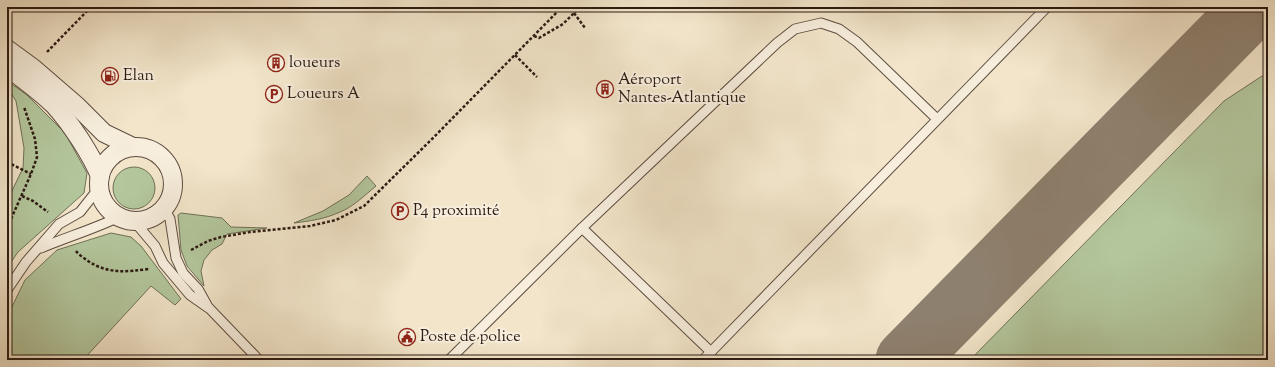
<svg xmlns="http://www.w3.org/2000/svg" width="1275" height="367" font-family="'Sorts Mill Goudy',serif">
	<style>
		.green { fill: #b3c69c; stroke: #6f7057 }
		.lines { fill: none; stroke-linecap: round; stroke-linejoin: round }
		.taxiway { stroke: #8e806e; stroke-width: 61 }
		.lane-casing { stroke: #5d4d40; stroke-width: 11 }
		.street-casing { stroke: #5d4d40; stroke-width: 20 }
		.path { stroke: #2b1a12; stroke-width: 2.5; stroke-dasharray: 3 2; stroke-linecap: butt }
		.lane { stroke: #f7eedd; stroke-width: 9 }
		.street { stroke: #f7eedd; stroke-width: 18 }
		.labels { text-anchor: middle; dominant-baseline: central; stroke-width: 4; stroke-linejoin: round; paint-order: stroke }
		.poi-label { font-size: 16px; fill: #2b1a12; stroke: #f7eedd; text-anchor: start }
	</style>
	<rect width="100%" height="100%" fill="#f2e5ca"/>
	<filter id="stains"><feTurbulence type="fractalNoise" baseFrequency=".005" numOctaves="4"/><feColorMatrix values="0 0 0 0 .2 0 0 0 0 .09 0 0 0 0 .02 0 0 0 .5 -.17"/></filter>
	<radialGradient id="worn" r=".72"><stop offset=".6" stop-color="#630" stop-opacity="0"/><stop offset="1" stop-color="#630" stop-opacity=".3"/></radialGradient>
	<g class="green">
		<path d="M 1268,75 L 1268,360 L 970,360 L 1224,101 L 1262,76 Z"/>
		<path d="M 7,82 L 16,87 L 27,95 L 65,133 L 87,173 L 84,193 L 18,252 L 7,268 L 7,201 L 23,168 L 24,148 L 16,101 L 7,87 Z"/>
		<circle cx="134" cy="188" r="21"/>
		<path d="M 367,176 L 376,186 C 365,195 353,207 340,212 C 325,219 310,221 294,223 L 323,211 L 349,195 Z"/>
		<path d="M 181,213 L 222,218 L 231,227 L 267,228 L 227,234 L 222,244 L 212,250 L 204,260 L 201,271 L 204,286 L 187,266 L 181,250 L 178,215 Z"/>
		<path d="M 111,233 L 131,237 L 141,246 L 181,299 L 175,305 L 151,286 L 83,360 L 7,360 L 7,317 L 25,280 L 57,250 Z"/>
	</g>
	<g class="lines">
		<path class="taxiway" d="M 906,360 L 1253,7"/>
		<g class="lane-casing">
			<g id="lane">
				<path d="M 164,208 L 170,219 L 176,258 L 183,273 L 198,289 L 208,307"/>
				<path d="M 134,221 L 155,246 L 163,263 L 190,295 L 210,309 L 259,360"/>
				<path d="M 582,228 L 711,352"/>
				<path d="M 41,248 C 67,237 94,229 119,217"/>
				<path d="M 7,290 L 26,262 L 59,224 L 80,212 L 99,188"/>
				<path d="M 449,360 L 582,228 L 777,43 L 795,29 L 821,23 L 839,29 L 857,42 L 937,119"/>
				<path d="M 703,360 L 1047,7"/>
			</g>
		</g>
		<g class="street-casing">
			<g id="street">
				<path d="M 7,49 L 33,68 L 77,106 L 104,133 L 133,147"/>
				<path d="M 7,67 C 23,79 41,92 55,106 C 71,124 91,154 100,176"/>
				<circle cx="136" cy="184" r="37"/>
			</g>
		</g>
		<g class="path">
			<path d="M 574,13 L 585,28"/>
			<path d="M 534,36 L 539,38 L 563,24 L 580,7"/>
			<path d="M 47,52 L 91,7"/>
			<path d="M 515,55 L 537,77"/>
			<path d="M 7,162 L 31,174"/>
			<path d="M 22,196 L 33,201 L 48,212"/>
			<path d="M 7,228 L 31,174 L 37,157 L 35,139 L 24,107"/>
			<path d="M 191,250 L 208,241 L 221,237 L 250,232 L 310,226 L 336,220 L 364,206 L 432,139 L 562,7"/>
			<path d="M 76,251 C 79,255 84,258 88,261 C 108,274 126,272 149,269"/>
		</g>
		<use href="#lane" class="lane"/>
		<use href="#street" class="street"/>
	</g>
	<defs>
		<g id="building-ring" transform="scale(0.9)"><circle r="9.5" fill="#f7eedd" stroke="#8f2418" stroke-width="1.5"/><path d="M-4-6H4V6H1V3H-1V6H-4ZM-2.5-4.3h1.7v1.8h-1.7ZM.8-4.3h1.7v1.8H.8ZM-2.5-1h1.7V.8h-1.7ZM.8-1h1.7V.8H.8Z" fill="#8f2418"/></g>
		<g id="fuel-ring" transform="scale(0.9)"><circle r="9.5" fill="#f7eedd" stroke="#8f2418" stroke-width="1.5"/><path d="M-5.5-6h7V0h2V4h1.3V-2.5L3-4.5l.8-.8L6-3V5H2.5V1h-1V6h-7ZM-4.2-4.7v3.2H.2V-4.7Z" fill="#8f2418"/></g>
		<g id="parking-ring" transform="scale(0.9)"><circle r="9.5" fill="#f7eedd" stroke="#8f2418" stroke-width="1.5"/><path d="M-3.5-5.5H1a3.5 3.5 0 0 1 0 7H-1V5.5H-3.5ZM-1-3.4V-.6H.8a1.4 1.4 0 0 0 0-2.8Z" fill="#8f2418"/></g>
		<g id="civic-ring" transform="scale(0.9)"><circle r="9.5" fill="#f7eedd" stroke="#8f2418" stroke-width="1.5"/><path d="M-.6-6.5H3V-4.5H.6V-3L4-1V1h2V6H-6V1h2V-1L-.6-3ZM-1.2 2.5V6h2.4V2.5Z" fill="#8f2418"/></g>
	</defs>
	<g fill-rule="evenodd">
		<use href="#building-ring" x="276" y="63"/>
		<use href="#fuel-ring" x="110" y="76"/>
		<use href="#building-ring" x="605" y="89"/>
		<use href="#parking-ring" x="274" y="94"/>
		<use href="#parking-ring" x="400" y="211"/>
		<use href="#civic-ring" x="407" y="337"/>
	</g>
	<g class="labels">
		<g class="poi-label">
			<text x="289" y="63">loueurs</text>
			<text x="123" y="76">Elan</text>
			<text x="618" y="80">Aéroport<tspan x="618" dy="18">Nantes-Atlantique</tspan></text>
			<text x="287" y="94">Loueurs A</text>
			<text x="413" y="211">P4 proximité</text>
			<text x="420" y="337">Poste de police</text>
		</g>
	</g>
	<rect width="1275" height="367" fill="none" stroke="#f2e5ca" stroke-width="24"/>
	<rect x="8" y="8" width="1259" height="351" fill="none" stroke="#2b1a12" stroke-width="2"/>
	<rect x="12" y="12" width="1251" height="343" fill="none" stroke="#2b1a12"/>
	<rect width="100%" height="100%" filter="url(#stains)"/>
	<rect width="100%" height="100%" fill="url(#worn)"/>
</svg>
